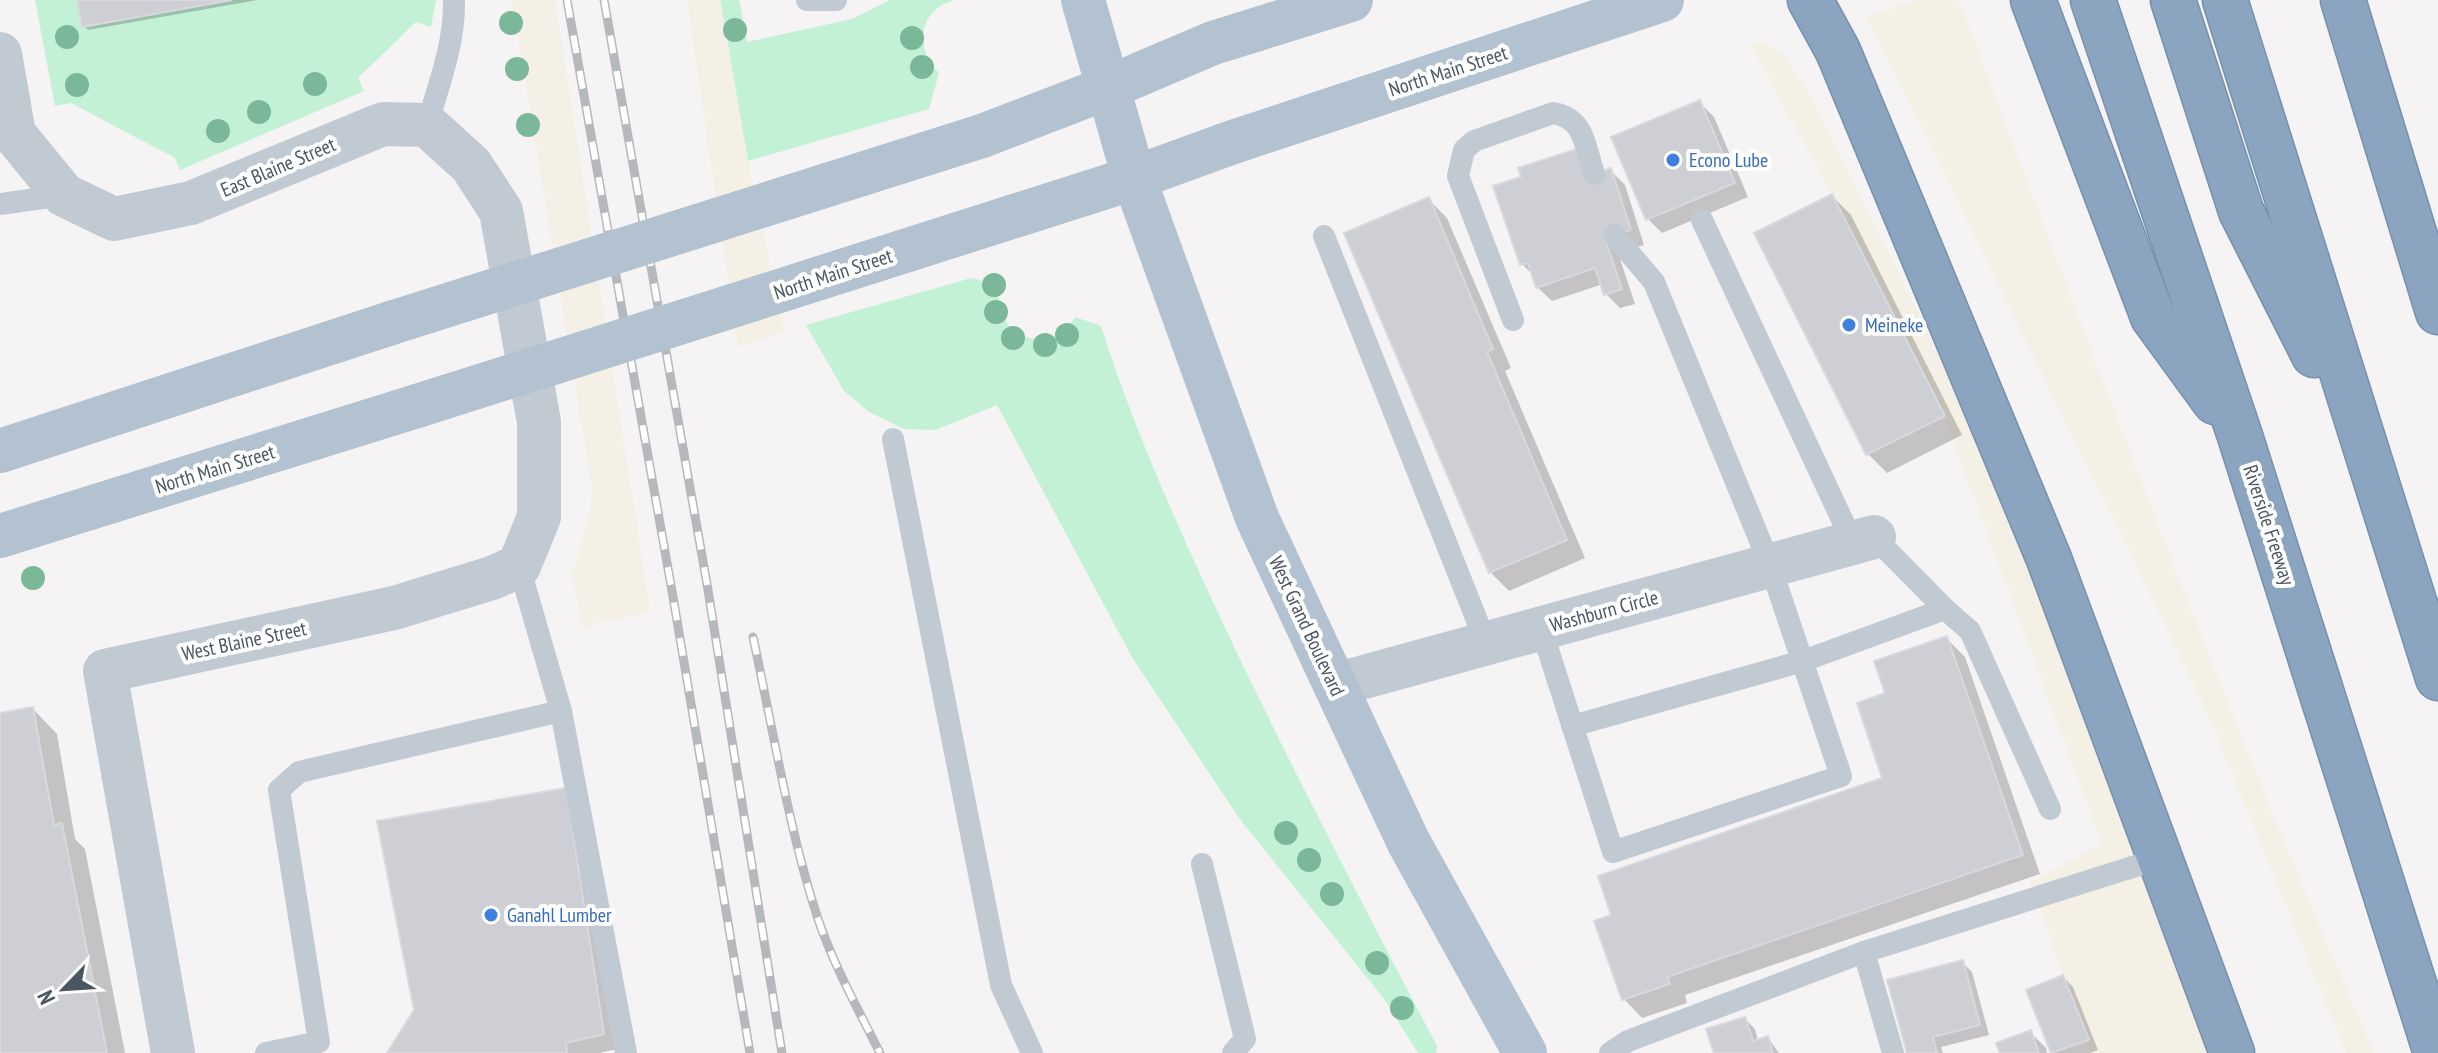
<svg xmlns="http://www.w3.org/2000/svg" width="2438" height="1053" font-family="'PT Sans Narrow',sans-serif">
	<style>
		.green { fill: #c3f1d5 }
		.sand { fill: #f5f0e5 }
		.shadow { fill: #0003 }
		.building { fill: #cdcfd5; stroke: #d7d9de; stroke-width: 2 }
		.lines { fill: none; stroke-linecap: round; stroke-linejoin: round }
		.motorway-casing { stroke: #7690ad; stroke-width: 47 }
		.service { stroke: #c1cad2; stroke-width: 22 }
		.minor { stroke: #c1cad2; stroke-width: 44 }
		.primary { stroke: #b3c2d1; stroke-width: 44 }
		.motorway { stroke: #8ba5c1; stroke-width: 44 }
		.rail-casing { stroke: #b5b8bd; stroke-width: 9 }
		.rail { stroke: #fff; stroke-width: 6; stroke-dasharray: 18; stroke-linecap: butt }
		.primary-bridge { stroke: #b3c2d1; stroke-width: 44 }
		.tree { fill: #7bb799 }
		.shop-dot { fill: #3f7fe0; stroke: #fff; stroke-width: 3 }
		.labels { text-anchor: middle; dominant-baseline: central; stroke-width: 8; stroke-linejoin: round; paint-order: stroke }
		.street-label { font-size: 20px; fill: #4a5661; stroke: #fff }
		.shop-label { font-size: 20px; fill: #366cbe; stroke: #fff; text-anchor: start }
	</style>
	<rect width="100%" height="100%" fill="#f5f3f3"/>
	<g class="green">
		<path d="M 35,0 L 77,0 L 82,27 L 232,0 L 436,0 L 431,27 L 416,22 L 358,78 L 364,91 L 180,170 L 175,158 L 71,103 L 55,106 Z"/>
		<path d="M 720,0 L 739,0 L 747,42 L 852,19 L 890,0 L 955,0 C 918,9 914,49 939,73 L 929,109 L 748,161 Z"/>
		<path d="M 971,278 L 1000,285 C 988,335 1051,361 1075,317 L 1101,326 C 1137,439 1186,545 1236,651 C 1300,784 1368,915 1437,1046 L 1436,1053 L 1418,1053 L 1385,1000 L 1239,818 L 1133,659 L 997,405 L 936,430 L 904,429 L 869,412 L 844,391 L 806,325 Z"/>
	</g>
	<g class="sand">
		<path d="M 512,0 L 555,0 L 650,612 L 583,627 L 572,576 L 590,514 L 592,487 Z"/>
		<path d="M 687,0 L 720,0 L 748,161 L 784,331 L 738,347 Z"/>
		<path d="M 1917,0 L 1959,0 C 2092,353 2223,707 2374,1053 L 2346,1053 L 2206,709 L 1867,16 Z"/>
		<path d="M 1763,43 L 1784,55 L 1807,90 L 2009,495 L 2232,1053 L 2091,1053 L 2030,882 L 2102,844 L 1944,416 L 1832,194 L 1750,44 Z"/>
	</g>
	<g class="shadow">
		<path d="M 79,0 L 257,0 L 88,30 L 84,26 Z"/>
		<path d="M 1700,103 L 1714,117 L 1748,197 L 1662,233 L 1648,219 Z"/>
		<path d="M 1610,170 L 1625,185 L 1644,245 L 1618,253 L 1635,304 L 1620,308 L 1606,294 L 1603,284 L 1552,301 L 1537,287 L 1534,276 L 1522,264 L 1597,175 Z"/>
		<path d="M 1832,196 L 1851,215 L 1962,435 L 1887,473 L 1868,454 Z"/>
		<path d="M 1428,199 L 1447,218 L 1511,368 L 1505,371 L 1585,558 L 1509,591 L 1490,572 Z"/>
		<path d="M 1946,638 L 1965,657 L 2040,874 L 1685,995 L 1687,1003 L 1642,1018 L 1624,999 L 1885,779 L 1888,694 Z"/>
		<path d="M 33,709 L 57,734 L 75,839 L 85,849 L 125,1053 L 0,1053 L 0,715 Z"/>
		<path d="M 565,790 L 617,1049 L 599,1053 L 390,1053 Z"/>
		<path d="M 1962,962 L 1972,972 L 1989,1035 L 1941,1047 L 1943,1053 L 1909,1053 Z"/>
		<path d="M 2063,977 L 2073,987 L 2098,1050 L 2089,1053 L 2054,1053 L 2029,991 Z"/>
		<path d="M 1745,1019 L 1755,1029 L 1758,1041 L 1768,1038 L 1779,1053 L 1716,1053 Z"/>
		<path d="M 2031,1033 L 2046,1048 L 2047,1053 L 2002,1053 Z"/>
	</g>
	<g class="building">
		<path d="M 77,0 L 232,0 L 82,27 Z"/>
		<path d="M 1700,100 L 1735,183 L 1646,220 L 1611,137 Z"/>
		<path d="M 1580,148 L 1589,175 L 1611,168 L 1631,230 L 1605,239 L 1622,289 L 1604,295 L 1595,268 L 1536,288 L 1528,263 L 1520,265 L 1493,186 L 1521,177 L 1518,168 Z"/>
		<path d="M 1832,194 L 1945,416 L 1866,455 L 1754,233 Z"/>
		<path d="M 1429,197 L 1493,349 L 1487,352 L 1567,540 L 1489,573 L 1344,233 Z"/>
		<path d="M 1947,636 L 2023,855 L 1667,977 L 1670,984 L 1622,1000 L 1594,921 L 1611,915 L 1598,876 L 1882,778 L 1857,703 L 1885,693 L 1874,661 Z"/>
		<path d="M 33,707 L 54,825 L 62,823 L 107,1053 L 0,1053 L 0,713 Z"/>
		<path d="M 566,788 L 604,1034 L 566,1043 L 567,1053 L 387,1053 L 414,1010 L 377,821 Z"/>
		<path d="M 1963,960 L 1980,1025 L 1933,1037 L 1937,1053 L 1907,1053 L 1887,980 Z"/>
		<path d="M 2063,975 L 2089,1040 L 2051,1053 L 2026,990 Z"/>
		<path d="M 1745,1017 L 1753,1041 L 1768,1036 L 1773,1053 L 1714,1053 L 1706,1029 Z"/>
		<path d="M 2031,1030 L 2039,1053 L 2000,1053 L 1996,1043 Z"/>
	</g>
	<g class="lines">
		<g class="motorway-casing">
			<g id="motorway">
				<path d="M 1810,0 L 1838,51 L 2049,559 L 2232,1053"/>
				<path d="M 2033,0 L 2153,317 L 2215,402"/>
				<path d="M 2093,0 L 2240,436 L 2436,1053"/>
				<path d="M 2173,0 L 2241,211 L 2314,355"/>
				<path d="M 2225,0 L 2438,678"/>
				<path d="M 2343,0 L 2438,312"/>
			</g>
		</g>
		<g class="service">
			<path d="M 807,0 L 836,0"/>
			<path d="M 427,125 C 439,84 455,43 454,0"/>
			<path d="M 0,204 L 64,195"/>
			<path d="M 1702,220 L 1853,543"/>
			<path d="M 1324,236 L 1486,643"/>
			<path d="M 1513,320 L 1458,176 L 1464,150 L 1474,141 L 1553,113 C 1585,118 1585,147 1594,174"/>
			<path d="M 893,439 L 1001,985 L 1032,1053"/>
			<path d="M 1874,537 L 1945,609 L 1970,631 L 2050,809"/>
			<path d="M 1541,628 L 1613,852 L 1841,776 L 1770,565 L 1654,282 L 1614,235"/>
			<path d="M 561,711 L 626,1053"/>
			<path d="M 1572,726 L 1803,661 L 1945,609"/>
			<path d="M 1202,864 L 1245,1039 L 1233,1053"/>
			<path d="M 1864,952 L 1893,1053"/>
			<path d="M 266,1053 L 319,1042 L 279,790 L 299,772 L 561,711 L 519,566"/>
			<path d="M 1610,1053 L 1628,1041 L 1864,952 L 2161,858"/>
		</g>
		<g class="minor">
			<path d="M 0,54 L 14,134 L 64,195 L 114,219 L 191,203 L 383,124 L 427,125 L 471,165 L 501,211 L 539,422 L 539,517 L 519,566 L 492,578 L 394,608 L 105,671 L 173,1053"/>
			<path d="M 1335,685 L 1874,537"/>
		</g>
		<g class="primary">
			<path d="M 1083,0 L 1134,178 L 1257,518 L 1408,841 L 1525,1053"/>
			<path d="M 982,136 L 1107,88 L 1213,43 L 1351,0"/>
			<path d="M 685,321 L 1134,178 L 1233,142 L 1662,0"/>
			<path d="M 0,451 L 391,323"/>
			<path d="M 0,536 L 417,406"/>
		</g>
		<use href="#motorway" class="motorway"/>
		<g class="rail-casing">
			<g id="rail">
				<path d="M 567,0 L 672,591 L 750,1053"/>
				<path d="M 604,0 L 707,584 L 782,1053"/>
				<path d="M 753,637 C 773,729 789,831 818,919 C 834,966 858,1009 880,1053"/>
			</g>
		</g>
		<use href="#rail" class="rail"/>
		<g class="primary-bridge">
			<path d="M 391,323 L 982,136"/>
			<path d="M 417,406 L 685,321"/>
		</g>
	</g>
	<g class="tree">
		<circle cx="511" cy="23" r="12"/>
		<circle cx="735" cy="30" r="12"/>
		<circle cx="67" cy="37" r="12"/>
		<circle cx="912" cy="38" r="12"/>
		<circle cx="922" cy="67" r="12"/>
		<circle cx="517" cy="69" r="12"/>
		<circle cx="315" cy="84" r="12"/>
		<circle cx="77" cy="85" r="12"/>
		<circle cx="259" cy="112" r="12"/>
		<circle cx="528" cy="125" r="12"/>
		<circle cx="218" cy="131" r="12"/>
		<circle cx="994" cy="285" r="12"/>
		<circle cx="996" cy="312" r="12"/>
		<circle cx="1067" cy="335" r="12"/>
		<circle cx="1013" cy="338" r="12"/>
		<circle cx="1045" cy="345" r="12"/>
		<circle cx="33" cy="578" r="12"/>
		<circle cx="1286" cy="833" r="12"/>
		<circle cx="1309" cy="860" r="12"/>
		<circle cx="1332" cy="894" r="12"/>
		<circle cx="1377" cy="963" r="12"/>
		<circle cx="1402" cy="1008" r="12"/>
	</g>
	<g class="shop-dot">
		<circle cx="1673" cy="160" r="8"/>
		<circle cx="1849" cy="325" r="8"/>
		<circle cx="491" cy="915" r="8"/>
	</g>
	<g class="labels">
		<g class="street-label">
			<text transform="translate(1448 71) rotate(-18)">North Main Street</text>
			<text transform="translate(278 167) rotate(-23)">East Blaine Street</text>
			<text transform="translate(833 274) rotate(-18)">North Main Street</text>
			<text transform="translate(215 469) rotate(-17)">North Main Street</text>
			<text transform="translate(2269 525) rotate(72)">Riverside Freeway</text>
			<text transform="translate(1604 611) rotate(-15)">Washburn Circle</text>
			<text transform="translate(1307 626) rotate(65)">West Grand Boulevard</text>
			<text transform="translate(244 641) rotate(-12)">West Blaine Street</text>
		</g>
		<g class="shop-label">
			<text x="1689" y="160">Econo Lube</text>
			<text x="1865" y="325">Meineke</text>
			<text x="507" y="915">Ganahl Lumber</text>
		</g>
	</g>
	<g transform="translate(64 989) rotate(245)" stroke="#ffffff" stroke-width="6" paint-order="stroke">
	<path d="M0-6L14 30L0 20L-14 30Z" fill="#4a5661"/>
	<text y="-12" font-size="22" font-weight="bold" text-anchor="middle" fill="#4a5661">N</text>
	</g>
</svg>
